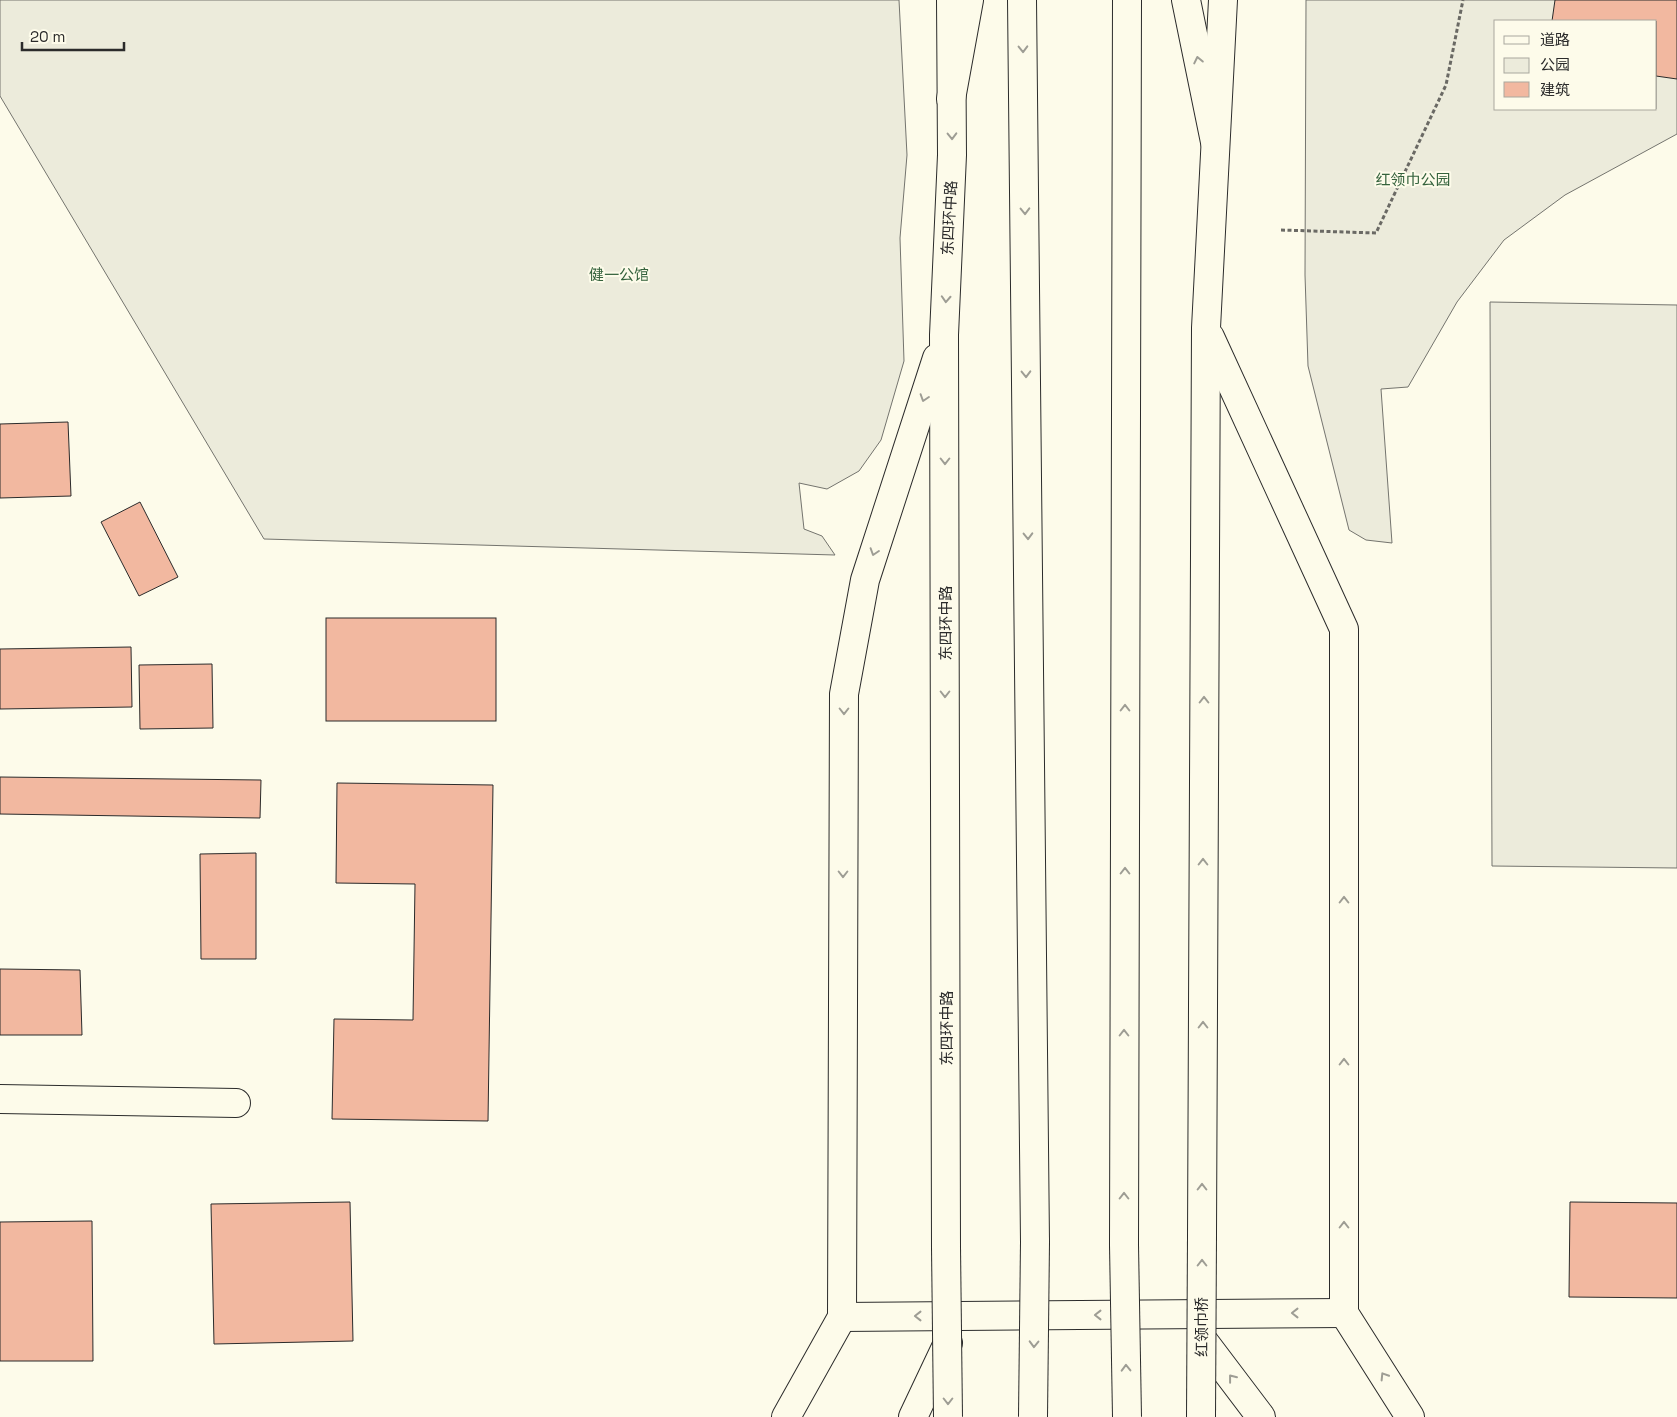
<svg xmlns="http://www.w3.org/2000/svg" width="1677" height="1417" font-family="'Space Grotesk','Noto Sans SC',sans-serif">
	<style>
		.green { fill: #ecebdb; stroke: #74746e; fill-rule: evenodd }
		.building { fill: #f2b8a0; stroke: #2b2b2b }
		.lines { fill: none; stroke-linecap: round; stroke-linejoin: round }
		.street-casing { stroke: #2b2b2b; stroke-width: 30 }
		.secondary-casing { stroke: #2b2b2b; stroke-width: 30 }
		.highway-casing { stroke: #2b2b2b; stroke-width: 30 }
		.path { stroke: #6a6964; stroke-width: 3; stroke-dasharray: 4 2.5; stroke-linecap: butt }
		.street { stroke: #fdfbea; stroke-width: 28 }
		.secondary { stroke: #fdfbea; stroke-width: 28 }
		.highway { stroke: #fdfbea; stroke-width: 28 }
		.secondary-bridge-casing { stroke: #2b2b2b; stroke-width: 30; stroke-linecap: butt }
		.highway-bridge-casing { stroke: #2b2b2b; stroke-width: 30; stroke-linecap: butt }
		.secondary-bridge { stroke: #fdfbea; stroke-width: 28 }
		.highway-bridge { stroke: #fdfbea; stroke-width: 28 }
		.oneway { stroke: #9e9d94 }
		.labels { text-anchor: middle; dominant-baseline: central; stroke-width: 4; stroke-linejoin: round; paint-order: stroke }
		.park-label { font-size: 15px; fill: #34623c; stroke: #fdfbea }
		.street-label { font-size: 15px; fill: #2b2b2b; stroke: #fdfbea }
	</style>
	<rect width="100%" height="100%" fill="#fdfbea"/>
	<g class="green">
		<path d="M 0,0 L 899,0 L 907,155 L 900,238 L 904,361 L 881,440 L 859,471 L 827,489 L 799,483 L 804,529 L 822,536 L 835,555 L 264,539 L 0,96 Z"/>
		<path d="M 1306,0 L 1677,0 L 1677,134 L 1565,195 L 1504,240 L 1457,302 L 1408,387 L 1381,389 L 1392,543 L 1366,540 L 1349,530 L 1308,366 L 1305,275 ZM 1496,21 L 1656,21 L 1656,109 L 1496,109 Z"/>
		<path d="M 1490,302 L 1677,305 L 1677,868 L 1492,866 Z"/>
	</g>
	<g class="building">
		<path d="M 1555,0 L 1677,0 L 1677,79 L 1656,76 L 1656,21 L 1552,21 Z"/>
		<path d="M 68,422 L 71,496 L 0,498 L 0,424 Z"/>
		<path d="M 140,502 L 178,577 L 139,596 L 101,522 Z"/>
		<rect x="326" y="618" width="170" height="103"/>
		<path d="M 131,647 L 132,707 L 0,709 L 0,649 Z"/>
		<path d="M 212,664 L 213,728 L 140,729 L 139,665 Z"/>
		<path d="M 0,777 L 261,780 L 260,818 L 0,814 Z"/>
		<path d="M 337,783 L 493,785 L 488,1121 L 332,1119 L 334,1019 L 413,1020 L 415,884 L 336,883 Z"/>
		<path d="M 256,853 L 256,959 L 201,959 L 200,854 Z"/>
		<path d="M 0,969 L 80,970 L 82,1035 L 0,1035 Z"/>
		<path d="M 350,1202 L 353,1341 L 214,1344 L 211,1204 Z"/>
		<path d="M 1570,1202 L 1677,1203 L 1677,1298 L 1569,1297 Z"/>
		<path d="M 92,1221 L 93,1361 L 0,1361 L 0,1222 Z"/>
	</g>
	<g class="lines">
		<g class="street-casing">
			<path id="street" d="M 0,1099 L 236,1103"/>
		</g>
		<g class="secondary-casing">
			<g id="secondary">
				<path d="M 1210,337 L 1344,629 L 1344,1313 L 1410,1417"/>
				<path d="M 1202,1236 L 1206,328 L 1223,0"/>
				<path d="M 946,1247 L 944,335 L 952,155 L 951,0"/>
				<path d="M 842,1317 L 1344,1313"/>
				<path d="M 1202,1339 L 1261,1417"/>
				<path d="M 786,1417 L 842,1317 L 844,694 L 865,580 L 937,358"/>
				<path d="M 913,1417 L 948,1343"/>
			</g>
		</g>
		<g class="highway-casing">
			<g id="highway">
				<path d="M 1022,0 L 1035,1242"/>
				<path d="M 1186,0 L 1215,142"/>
				<path d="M 951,99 L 969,0"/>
				<path d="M 1124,1245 L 1127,0"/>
			</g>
		</g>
		<path class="path" d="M 1281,230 L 1376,233 L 1446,85 L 1463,0"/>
		<use href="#street" class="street"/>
		<use href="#secondary" class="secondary"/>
		<use href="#highway" class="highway"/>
		<g class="secondary-bridge-casing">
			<g id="secondary-bridge">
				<path d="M 946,1247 L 948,1417"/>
				<path d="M 1201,1417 L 1202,1236"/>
			</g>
		</g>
		<g class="highway-bridge-casing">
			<g id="highway-bridge">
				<path d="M 1124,1245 L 1127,1417"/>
				<path d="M 1033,1417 L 1035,1242"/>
			</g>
		</g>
		<use href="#secondary-bridge" class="secondary-bridge"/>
		<use href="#highway-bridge" class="highway-bridge"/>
	</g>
	<defs><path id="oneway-chevron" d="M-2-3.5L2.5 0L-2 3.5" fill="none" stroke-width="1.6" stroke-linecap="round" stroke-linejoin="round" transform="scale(1.25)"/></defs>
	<g class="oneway">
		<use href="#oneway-chevron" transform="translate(1023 49) rotate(89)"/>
		<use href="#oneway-chevron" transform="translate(1198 60) rotate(-102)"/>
		<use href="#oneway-chevron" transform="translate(952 136) rotate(89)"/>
		<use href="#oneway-chevron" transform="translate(1025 211) rotate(89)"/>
		<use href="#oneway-chevron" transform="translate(946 299) rotate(93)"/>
		<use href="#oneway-chevron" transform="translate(1026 374) rotate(89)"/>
		<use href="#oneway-chevron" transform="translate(924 398) rotate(108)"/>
		<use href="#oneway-chevron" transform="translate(945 461) rotate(90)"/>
		<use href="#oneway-chevron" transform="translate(1028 536) rotate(89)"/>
		<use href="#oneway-chevron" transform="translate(874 552) rotate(108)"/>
		<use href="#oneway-chevron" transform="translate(945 694) rotate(90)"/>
		<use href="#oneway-chevron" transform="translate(1204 700) rotate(-90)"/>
		<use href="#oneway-chevron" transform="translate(1125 708) rotate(-90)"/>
		<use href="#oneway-chevron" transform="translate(844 711) rotate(90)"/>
		<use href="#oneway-chevron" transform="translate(1203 862) rotate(-90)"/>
		<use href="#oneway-chevron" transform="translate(1125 871) rotate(-90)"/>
		<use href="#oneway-chevron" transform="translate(843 874) rotate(90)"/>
		<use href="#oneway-chevron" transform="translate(1344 900) rotate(-90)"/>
		<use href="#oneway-chevron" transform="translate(1203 1025) rotate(-90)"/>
		<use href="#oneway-chevron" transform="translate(1124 1033) rotate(-90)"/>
		<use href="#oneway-chevron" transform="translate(1344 1062) rotate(-90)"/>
		<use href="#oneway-chevron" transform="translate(1202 1187) rotate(-90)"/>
		<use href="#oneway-chevron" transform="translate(1124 1196) rotate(-90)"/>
		<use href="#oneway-chevron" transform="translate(1344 1225) rotate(-90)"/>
		<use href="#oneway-chevron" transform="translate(1202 1263) rotate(-90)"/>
		<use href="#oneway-chevron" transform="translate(1295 1313) rotate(180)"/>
		<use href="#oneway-chevron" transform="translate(1098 1315) rotate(180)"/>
		<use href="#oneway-chevron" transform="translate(918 1316) rotate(180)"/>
		<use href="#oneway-chevron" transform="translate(1034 1344) rotate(91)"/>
		<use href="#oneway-chevron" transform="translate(1126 1368) rotate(-91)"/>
		<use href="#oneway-chevron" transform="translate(1384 1376) rotate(-122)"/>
		<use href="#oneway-chevron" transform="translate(1232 1378) rotate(-128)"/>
		<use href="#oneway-chevron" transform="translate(948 1401) rotate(90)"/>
	</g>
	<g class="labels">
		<g class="park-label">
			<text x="1413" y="179">红领巾公园</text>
			<text x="619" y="274">健一公馆</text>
		</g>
		<g class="street-label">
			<text transform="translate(949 218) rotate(-87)">东四环中路</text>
			<text transform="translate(945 623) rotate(-90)">东四环中路</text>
			<text transform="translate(946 1028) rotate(-90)">东四环中路</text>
			<text transform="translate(1201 1327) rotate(-90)">红领巾桥</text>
		</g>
	</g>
	<rect x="1494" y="20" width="162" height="90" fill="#fdfbea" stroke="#a9a89e"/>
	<rect x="1504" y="36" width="25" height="8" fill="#fdfbea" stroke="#a9a89e"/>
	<text x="1540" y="45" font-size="15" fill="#2b2b2b">道路</text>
	<rect x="1504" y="58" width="25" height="15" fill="#ecebdb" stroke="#a9a89e"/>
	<text x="1540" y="70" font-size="15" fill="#2b2b2b">公园</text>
	<rect x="1504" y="82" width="25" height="15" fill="#f2b8a0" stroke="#a9a89e"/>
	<text x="1540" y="95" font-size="15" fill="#2b2b2b">建筑</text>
	<path d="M22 42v8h102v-8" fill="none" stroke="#2b2b2b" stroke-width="2.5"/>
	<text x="30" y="42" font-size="15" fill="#2b2b2b" stroke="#fdfbea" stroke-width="4" paint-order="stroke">20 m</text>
</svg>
